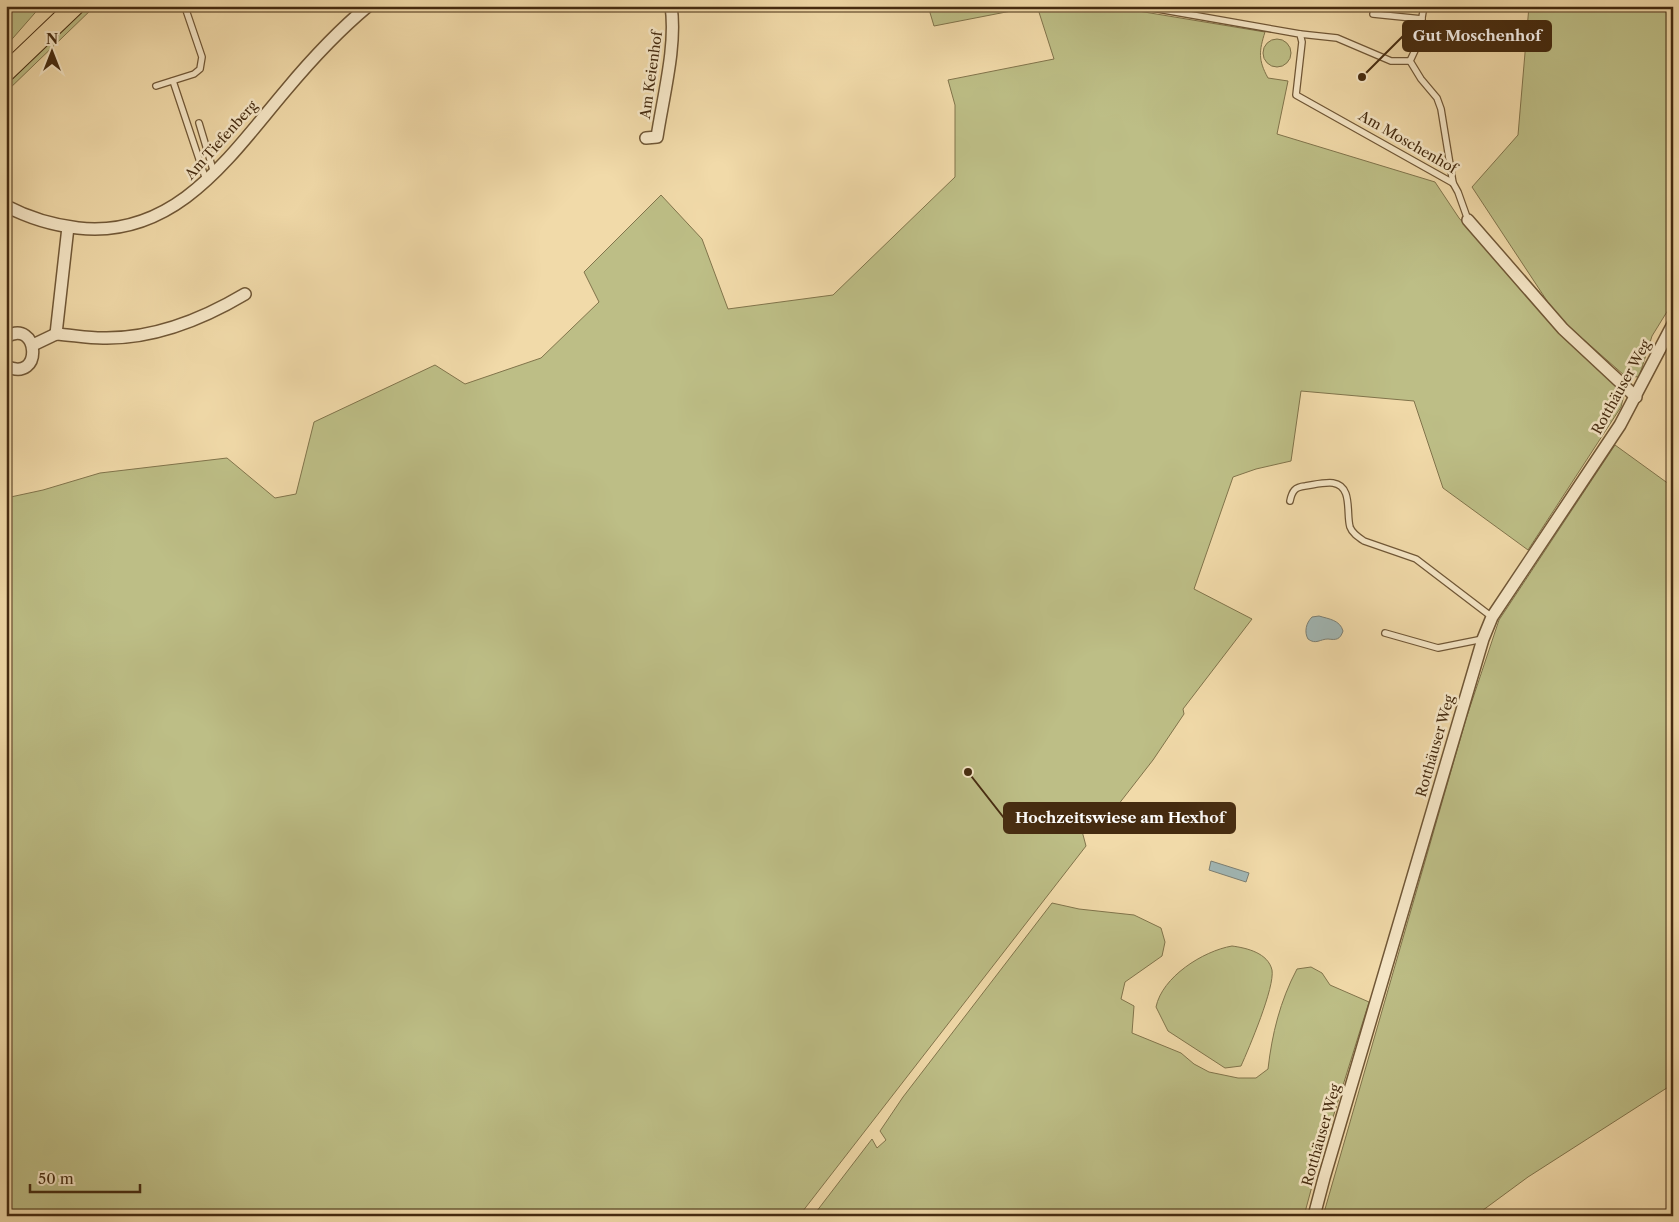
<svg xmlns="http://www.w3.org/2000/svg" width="1679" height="1222" font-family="'Libre Caslon Text',serif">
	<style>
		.green { fill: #bdbe86; stroke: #81744b }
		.water { fill: #a1b7b5; stroke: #7c7f73 }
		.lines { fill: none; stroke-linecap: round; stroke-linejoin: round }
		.lane-casing { stroke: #705736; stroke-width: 8 }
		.street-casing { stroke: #705736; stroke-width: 14 }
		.primary-casing { stroke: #452b10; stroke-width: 20 }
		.lane { stroke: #f6e7c7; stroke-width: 5.5 }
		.street { stroke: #f6e7c7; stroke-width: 11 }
		.primary { stroke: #f1daa9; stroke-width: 18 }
		.labels { text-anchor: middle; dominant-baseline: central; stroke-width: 5; stroke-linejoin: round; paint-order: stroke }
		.street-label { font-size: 14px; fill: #452b10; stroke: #f6e7c7 }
		.leader { fill: none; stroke: #452b10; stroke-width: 2 }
		.callout-dot { fill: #452b10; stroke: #f6e7c7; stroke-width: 2 }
		.callout { fill: #452b10; stroke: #452b10; stroke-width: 2 }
		.callout-label { font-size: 15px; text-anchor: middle; font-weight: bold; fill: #fff }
	</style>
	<rect width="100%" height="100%" fill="#f1daa9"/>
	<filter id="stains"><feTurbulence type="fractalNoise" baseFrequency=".004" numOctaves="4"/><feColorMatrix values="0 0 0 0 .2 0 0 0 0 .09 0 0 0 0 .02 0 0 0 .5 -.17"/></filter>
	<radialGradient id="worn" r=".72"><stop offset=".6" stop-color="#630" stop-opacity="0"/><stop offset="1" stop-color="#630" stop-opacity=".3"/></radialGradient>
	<g class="green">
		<path d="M 6,6 L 41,6 L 6,46 Z"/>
		<path d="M 88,6 L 95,6 L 6,92 L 6,85 Z"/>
		<path d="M 928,6 L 1108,6 L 1265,32 C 1259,51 1258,60 1268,78 L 1288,81 L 1277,134 L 1435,182 L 1459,218 L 1549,320 L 1624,395 L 1621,407 L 1528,550 L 1443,488 L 1414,401 L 1301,391 L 1291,461 L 1256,469 L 1233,477 L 1194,589 L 1252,619 L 1183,709 L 1184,714 L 1153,760 L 1097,832 L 1092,827 L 1089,821 L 1082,831 L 1086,846 L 799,1216 L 6,1216 L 6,498 L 43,490 L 100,473 L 227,458 L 275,498 L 296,494 L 314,422 L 435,365 L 465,384 L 541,358 L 599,302 L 584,272 L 661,195 L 702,239 L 728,309 L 833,295 L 955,177 L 955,105 L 948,80 L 1054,59 L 1037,6 L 934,26 Z"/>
		<path d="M 1529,6 L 1673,6 L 1673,302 L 1652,336 L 1639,377 L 1625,376 L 1557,316 L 1472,187 L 1518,135 Z"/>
		<circle cx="1277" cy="53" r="14"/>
		<path d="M 1615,445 L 1673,487 L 1673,1084 L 1528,1177 L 1475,1216 L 1323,1216 L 1466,719 L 1499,620 Z"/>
		<path d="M 1052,903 L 1079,909 L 1134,915 L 1161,928 L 1165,942 L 1162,956 L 1125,982 L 1121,999 L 1134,1006 L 1132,1033 L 1181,1053 L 1194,1064 L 1209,1072 L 1238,1078 L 1256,1078 L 1268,1069 C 1272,1034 1280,1001 1297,969 L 1311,967 L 1322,973 L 1330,985 L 1369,1002 L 1315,1175 L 1304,1216 L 813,1216 L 872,1139 L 877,1148 L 886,1140 L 880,1131 L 903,1097 Z"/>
		<path d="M 1232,946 C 1247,948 1268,953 1272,970 C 1275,987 1249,1048 1241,1066 L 1225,1068 L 1168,1031 L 1156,1007 C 1162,977 1203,951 1232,946 Z"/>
	</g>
	<g class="water">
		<path d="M 1319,616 C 1329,619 1340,620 1343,631 C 1340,640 1336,640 1328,639 C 1320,639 1316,645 1308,639 C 1304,632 1306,623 1312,617 Z"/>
		<path d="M 1211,861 L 1249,873 L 1246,882 L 1209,870 Z"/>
	</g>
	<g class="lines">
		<g class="lane-casing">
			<g id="lane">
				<path d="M 1141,6 L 1300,34 L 1302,42 L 1296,95 L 1453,183 L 1458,192 L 1468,220"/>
				<path d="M 1424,6 L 1417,46 L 1410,61 L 1421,79 L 1437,98 L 1441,109 L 1453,183"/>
				<path d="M 1373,14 L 1422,19"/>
				<path d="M 1300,34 L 1337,38 L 1391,61 L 1410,61"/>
				<path d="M 173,81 L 206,180"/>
				<path d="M 156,86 L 194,74 L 200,69 L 202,57 L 186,10"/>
				<path d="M 199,123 L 214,173"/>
				<path d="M 1290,501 C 1292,491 1295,487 1305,486 C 1313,485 1324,482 1333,483 C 1353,486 1346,513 1350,527 C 1352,533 1358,537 1364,541 L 1416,559 L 1492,617"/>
				<path d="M 1385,633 L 1438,648 L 1483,639"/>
			</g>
		</g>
		<g class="street-casing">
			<g id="street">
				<path d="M 646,138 L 657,137 C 663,97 677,45 671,6"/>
				<path d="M 6,206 C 29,218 52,225 78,228 C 176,239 230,156 286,90 C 311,60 338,31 368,6"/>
				<path d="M 1468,220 L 1563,329 L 1636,397"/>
				<path d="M 68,227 L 56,334 C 72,335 87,338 103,338 C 153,339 203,319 245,294"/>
				<path d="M 6,337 C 39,317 44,384 6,366"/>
				<path d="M 33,345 L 56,334"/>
				<path d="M 1314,1216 L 1324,1178 L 1483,639 L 1492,617 L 1620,425 L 1673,324"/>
			</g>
		</g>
		<g class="primary-casing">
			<path id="primary" d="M 6,72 L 75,6"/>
		</g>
		<use href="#lane" class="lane"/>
		<use href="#street" class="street"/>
		<use href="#primary" class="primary"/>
	</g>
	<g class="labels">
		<g class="street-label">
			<text transform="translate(651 75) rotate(-82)">Am Keienhof</text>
			<text transform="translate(221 140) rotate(-48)">Am Tiefenberg</text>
			<text transform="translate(1408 142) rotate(30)">Am Moschenhof</text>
			<text transform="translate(1621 387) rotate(-61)">Rotthäuser Weg</text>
			<text transform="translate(1435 746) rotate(-74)">Rotthäuser Weg</text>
			<text transform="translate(1321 1135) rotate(-74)">Rotthäuser Weg</text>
		</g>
	</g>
	<path class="leader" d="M1362 77L1403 36M968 772L1004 818"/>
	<g class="callout-dot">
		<circle cx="1362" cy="77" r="5"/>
		<circle cx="968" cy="772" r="5"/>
	</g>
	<g class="callout">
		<rect x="1403" y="21" width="148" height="30" rx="5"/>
		<rect x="1004" y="803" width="231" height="30" rx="5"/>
	</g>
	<g class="callout-label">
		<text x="1477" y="41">Gut Moschenhof</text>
		<text x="1120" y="823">Hochzeitswiese am Hexhof</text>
	</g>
	<rect width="1679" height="1222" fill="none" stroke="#f1daa9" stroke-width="25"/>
	<rect x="8" y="8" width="1664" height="1207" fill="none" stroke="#452b10" stroke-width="2.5"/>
	<rect x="12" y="12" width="1654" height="1197" fill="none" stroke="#452b10"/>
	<g transform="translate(52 52)" stroke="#f6e7c7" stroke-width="4" paint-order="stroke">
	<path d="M0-4L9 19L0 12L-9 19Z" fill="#452b10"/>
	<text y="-8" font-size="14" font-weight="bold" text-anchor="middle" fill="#452b10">N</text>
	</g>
	<path d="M30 1184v8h110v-8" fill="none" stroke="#452b10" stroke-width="2.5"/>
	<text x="38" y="1184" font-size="15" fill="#452b10" stroke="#f6e7c7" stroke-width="4" paint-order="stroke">50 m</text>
	<rect width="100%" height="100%" filter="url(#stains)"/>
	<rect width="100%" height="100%" fill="url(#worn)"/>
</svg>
